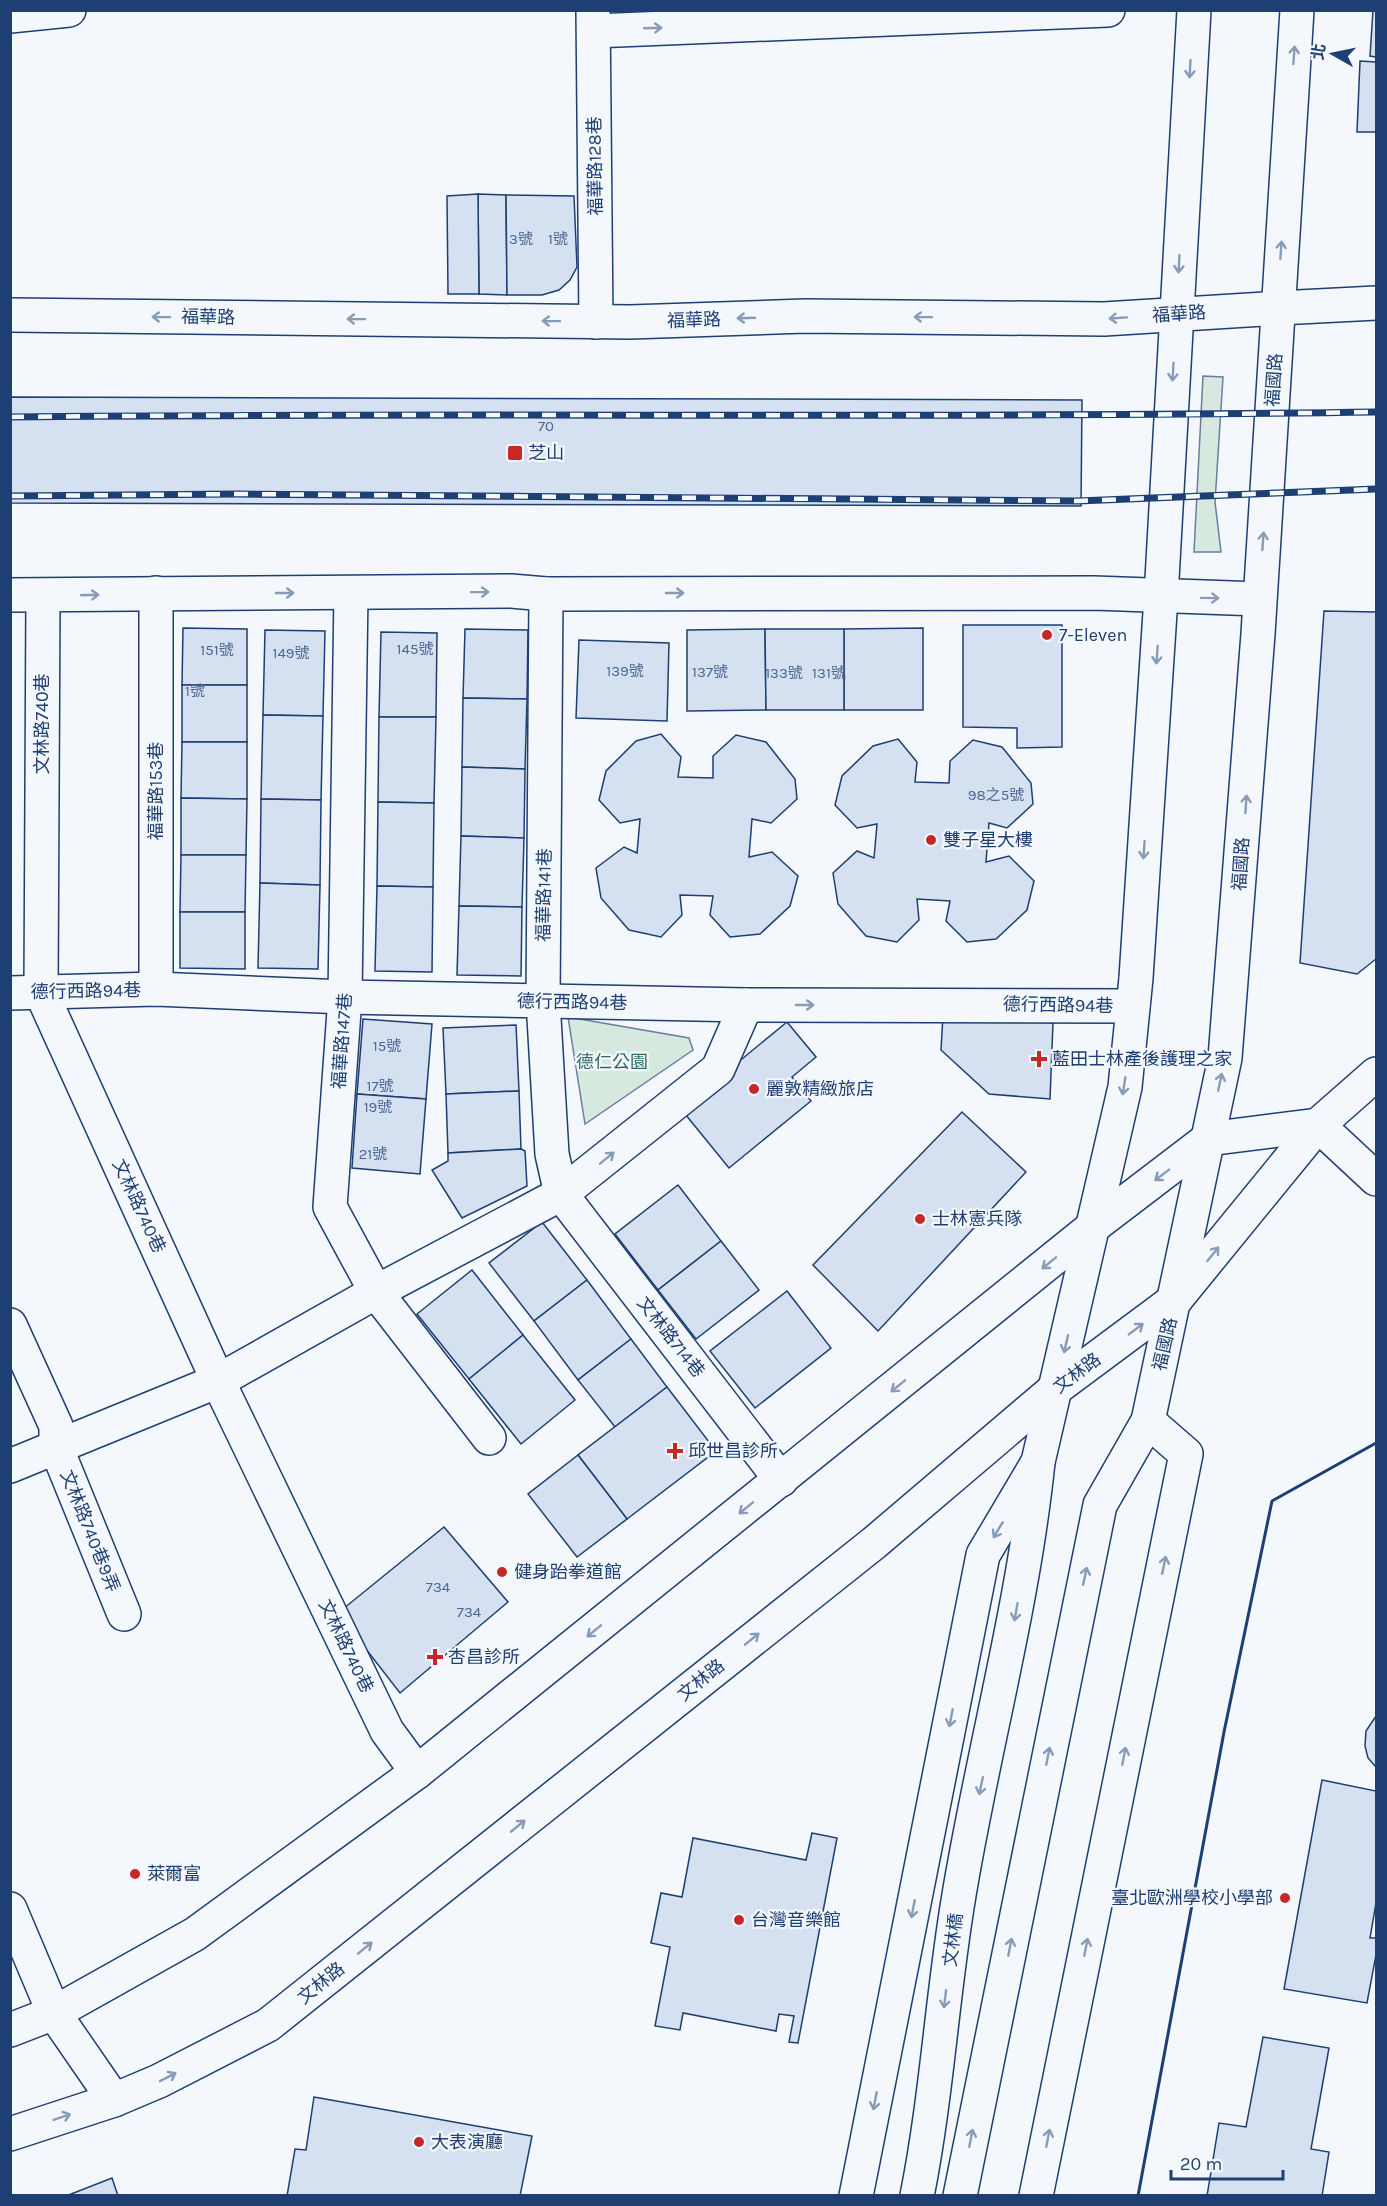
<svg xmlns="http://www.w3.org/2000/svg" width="1387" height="2206" font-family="Karla,'Noto Sans TC',sans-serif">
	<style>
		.green { fill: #d7e8df; stroke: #687fa3; stroke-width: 1.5 }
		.building { fill: #d5e0f0; stroke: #1d3f73; stroke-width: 1.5 }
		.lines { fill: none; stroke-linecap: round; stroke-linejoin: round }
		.street-casing { stroke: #1d3f73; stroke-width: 36 }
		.secondary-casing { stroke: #1d3f73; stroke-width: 36 }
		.street { stroke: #f4f7fb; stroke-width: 33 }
		.secondary { stroke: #f4f7fb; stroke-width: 33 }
		.rail-casing { stroke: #1d3f73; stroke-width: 7 }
		.rail { stroke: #f4f7fb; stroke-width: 4.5; stroke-dasharray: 14; stroke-linecap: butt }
		.wall { stroke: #1d3f73; stroke-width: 3 }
		.oneway { stroke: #889bb7 }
		.poi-dot { fill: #c62828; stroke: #f4f7fb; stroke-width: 2 }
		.labels { text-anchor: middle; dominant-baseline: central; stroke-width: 4.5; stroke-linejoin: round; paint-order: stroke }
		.number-label { font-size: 15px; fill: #4b6792 }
		.street-label { font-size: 18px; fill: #1d3f73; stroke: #f4f7fb }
		.poi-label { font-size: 18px; fill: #1d3f73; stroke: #f4f7fb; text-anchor: start }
		.park-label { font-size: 18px; fill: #2c6c60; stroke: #f4f7fb }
	</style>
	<rect width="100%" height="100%" fill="#f4f7fb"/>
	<g class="green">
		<path d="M 1203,376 L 1223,377 L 1215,502 L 1221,552 L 1194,552 Z"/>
		<path d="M 568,1017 L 689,1038 L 693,1050 L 585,1124 Z"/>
	</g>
	<g class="building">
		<path d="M 1373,10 L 1376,10 L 1376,57 L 1370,56 Z"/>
		<path d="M 1360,61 L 1376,62 L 1376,132 L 1357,132 Z"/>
		<path d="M 478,194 L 506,195 L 507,295 L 479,294 Z"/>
		<path d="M 478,194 L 479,294 L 448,294 L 447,196 Z"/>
		<path d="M 506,195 L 574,196 L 577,267 L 570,280 L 559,290 L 542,295 L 507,295 Z"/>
		<path d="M 10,397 L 1082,400 L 1081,506 L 10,503 Z"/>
		<path d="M 1324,611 L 1376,612 L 1376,959 L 1357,974 L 1300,963 Z"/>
		<path d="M 963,625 L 1062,625 L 1062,747 L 1017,748 L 1017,728 L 963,727 Z"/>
		<path d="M 183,628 L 247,629 L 247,685 L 182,685 Z"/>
		<path d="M 923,628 L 923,710 L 844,710 L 844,629 Z"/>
		<path d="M 465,629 L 528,630 L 527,699 L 463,698 Z"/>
		<path d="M 765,629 L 766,710 L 687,711 L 687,630 Z"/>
		<path d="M 765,629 L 844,629 L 844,710 L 766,710 Z"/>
		<path d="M 265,630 L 325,631 L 323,716 L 263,715 Z"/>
		<path d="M 381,632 L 437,633 L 436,717 L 379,717 Z"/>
		<path d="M 579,640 L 669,643 L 667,721 L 576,718 Z"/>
		<rect x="182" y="685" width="65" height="57"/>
		<path d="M 463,698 L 527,699 L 525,769 L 462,767 Z"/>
		<path d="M 263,715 L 323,716 L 321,800 L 261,799 Z"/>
		<path d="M 379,717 L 436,717 L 434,803 L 378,802 Z"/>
		<path d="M 661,734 L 681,757 L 678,777 L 713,778 L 713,756 L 736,735 L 766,742 L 795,779 L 797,799 L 771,823 L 752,819 L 749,857 L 772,852 L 798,876 L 790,906 L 760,934 L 730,937 L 710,915 L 713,896 L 680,895 L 682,915 L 661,937 L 629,930 L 601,898 L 596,868 L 624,847 L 637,853 L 640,819 L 620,823 L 599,800 L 606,771 L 636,741 Z"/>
		<path d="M 898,739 L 917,762 L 915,782 L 949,783 L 950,761 L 973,740 L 1002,747 L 1031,783 L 1033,804 L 1007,828 L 989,823 L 986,862 L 1009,856 L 1034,881 L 1027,910 L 996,939 L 967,942 L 946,921 L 950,901 L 917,899 L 919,920 L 897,942 L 866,936 L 838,904 L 833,873 L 857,851 L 874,858 L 877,824 L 857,828 L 835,805 L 842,776 L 873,746 Z"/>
		<path d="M 182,742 L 247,742 L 247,799 L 181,798 Z"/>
		<path d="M 462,767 L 525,769 L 524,838 L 461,836 Z"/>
		<path d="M 181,798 L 247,799 L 246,855 L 181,855 Z"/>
		<path d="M 261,799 L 321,800 L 320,885 L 260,883 Z"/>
		<path d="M 378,802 L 434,803 L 433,887 L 377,886 Z"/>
		<path d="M 461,836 L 524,838 L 522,907 L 459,906 Z"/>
		<path d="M 181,855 L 246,855 L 245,912 L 180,912 Z"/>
		<path d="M 260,883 L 320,885 L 318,969 L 258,968 Z"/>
		<path d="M 377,886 L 433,887 L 432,972 L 375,971 Z"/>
		<path d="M 459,906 L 522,907 L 521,976 L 457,975 Z"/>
		<path d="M 180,912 L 245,912 L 245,969 L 180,968 Z"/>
		<path d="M 943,1015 L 1053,1023 L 1050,1099 L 989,1094 L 941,1050 Z"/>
		<path d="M 363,1019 L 432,1024 L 426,1099 L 357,1094 Z"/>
		<path d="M 787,1022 L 816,1057 L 792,1077 L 811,1101 L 729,1168 L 681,1109 Z"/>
		<path d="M 516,1025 L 519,1091 L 446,1094 L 443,1028 Z"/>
		<path d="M 519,1091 L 521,1149 L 448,1153 L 446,1094 Z"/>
		<path d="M 357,1094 L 426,1099 L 420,1174 L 352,1168 Z"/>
		<path d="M 962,1112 L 1026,1172 L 878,1331 L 813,1265 Z"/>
		<path d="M 521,1149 L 525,1151 L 527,1186 L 462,1218 L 432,1170 L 448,1161 L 448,1153 Z"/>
		<path d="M 678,1185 L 721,1241 L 658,1290 L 615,1234 Z"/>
		<path d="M 542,1222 L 587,1280 L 534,1321 L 489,1263 Z"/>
		<path d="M 721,1241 L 759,1290 L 696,1339 L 658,1290 Z"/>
		<path d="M 472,1270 L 523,1335 L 469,1379 L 417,1314 Z"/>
		<path d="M 587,1280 L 631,1339 L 578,1380 L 534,1321 Z"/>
		<path d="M 787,1291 L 831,1348 L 755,1408 L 710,1351 Z"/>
		<path d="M 523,1335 L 575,1400 L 521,1444 L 469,1379 Z"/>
		<path d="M 631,1339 L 667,1387 L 615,1427 L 578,1380 Z"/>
		<path d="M 667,1387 L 716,1451 L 627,1519 L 578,1455 Z"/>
		<path d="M 578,1455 L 627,1519 L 577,1557 L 528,1494 Z"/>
		<path d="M 444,1527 L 508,1602 L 400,1693 L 338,1613 Z"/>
		<path d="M 1376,1716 L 1376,1767 L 1368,1758 L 1365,1746 L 1366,1731 Z"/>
		<path d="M 1322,1780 L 1376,1791 L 1376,1903 L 1370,1938 L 1376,1938 L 1376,1955 L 1367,2003 L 1284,1989 Z"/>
		<path d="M 812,1833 L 837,1838 L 798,2043 L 789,2042 L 794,2016 L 779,2014 L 776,2031 L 683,2013 L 680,2030 L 655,2026 L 670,1947 L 651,1943 L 661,1893 L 682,1897 L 693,1838 L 806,1860 Z"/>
		<path d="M 1263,2037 L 1329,2048 L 1311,2149 L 1329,2152 L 1322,2196 L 1207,2196 L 1219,2123 L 1246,2127 Z"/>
		<path d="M 314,2097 L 532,2136 L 520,2196 L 287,2196 L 295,2149 L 306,2150 Z"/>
		<path d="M 112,2178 L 118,2196 L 66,2196 Z"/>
	</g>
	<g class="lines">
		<g class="street-casing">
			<g id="street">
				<path d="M 593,10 L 596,322"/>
				<path d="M 10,16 L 69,10"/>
				<path d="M 594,31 L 1108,10"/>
				<path d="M 1279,308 L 1376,303"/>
				<path d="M 351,593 L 345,997 L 330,1207 L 376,1292 L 489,1438"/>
				<path d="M 546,594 L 543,1001 L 552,1154 L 561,1194 L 781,1480"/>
				<path d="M 43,596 L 41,992 L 218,1381 L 387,1731 L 417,1772"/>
				<path d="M 156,989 L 156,593"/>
				<path d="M 10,993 L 156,989 L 345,997 L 746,1005 L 1133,1006"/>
				<path d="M 1318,1125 L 1376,1179"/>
				<path d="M 1208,1139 L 1318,1125"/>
				<path d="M 1176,1299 L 1318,1125 L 1376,1074"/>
				<path d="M 10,1325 L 56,1426 L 56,1447 L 124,1614"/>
				<path d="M 10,1466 L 218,1381 L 376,1292 L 561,1194 L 718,1069 L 746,1005"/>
				<path d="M 856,2196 L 983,1555 L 1038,1462"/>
				<path d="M 1036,2196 L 1186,1454 L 1148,1421"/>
			</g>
		</g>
		<g class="secondary-casing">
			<g id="secondary">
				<path d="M 10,315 L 630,322 L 805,316 L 1104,319 L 1279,308"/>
				<path d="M 10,595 L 511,591 L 546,594 L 1094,593 L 1259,599"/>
				<path d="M 10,1909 L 54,2013 L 114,2100"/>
				<path d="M 10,2030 L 54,2013 L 195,1934 L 417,1772 L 1094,1226 L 1208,1139"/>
				<path d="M 10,2134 L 114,2100 L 159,2081 L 268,2025 L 874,1543 L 1055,1389 L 1176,1299"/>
				<path d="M 917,2196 C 937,2096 942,1995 959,1895 C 983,1750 1023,1608 1038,1462 L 1125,1087 L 1136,978 L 1161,597 L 1194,10"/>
				<path d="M 960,2196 L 1100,1505 L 1148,1421 L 1225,1058 L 1258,634 L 1297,10"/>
			</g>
		</g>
		<use href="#street" class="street"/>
		<use href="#secondary" class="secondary"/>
		<g class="rail-casing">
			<g id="rail">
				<path d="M 10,417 C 466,412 921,419 1376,412"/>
				<path d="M 10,496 L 238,494 L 1078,501 L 1376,489"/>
			</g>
		</g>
		<use href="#rail" class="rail"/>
		<path class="wall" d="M 1138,2196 L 1224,1732 L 1272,1501 L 1376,1443"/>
	</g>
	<defs><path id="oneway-shaft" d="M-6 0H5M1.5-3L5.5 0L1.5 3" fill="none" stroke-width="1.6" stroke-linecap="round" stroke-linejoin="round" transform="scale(1.5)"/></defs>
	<g class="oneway">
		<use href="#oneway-shaft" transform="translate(653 28) rotate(-2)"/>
		<use href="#oneway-shaft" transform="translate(1294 55) rotate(-86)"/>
		<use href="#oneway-shaft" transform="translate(1190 69) rotate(93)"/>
		<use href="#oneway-shaft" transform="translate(1281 250) rotate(-86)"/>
		<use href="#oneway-shaft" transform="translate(1179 264) rotate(93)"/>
		<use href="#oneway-shaft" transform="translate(161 317) rotate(-179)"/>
		<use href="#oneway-shaft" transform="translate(923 317) rotate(-179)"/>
		<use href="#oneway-shaft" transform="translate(746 318) rotate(178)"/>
		<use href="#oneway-shaft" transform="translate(1118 318) rotate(176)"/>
		<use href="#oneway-shaft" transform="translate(356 319) rotate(-179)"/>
		<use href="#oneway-shaft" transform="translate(551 321) rotate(-179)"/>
		<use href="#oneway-shaft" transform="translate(1173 372) rotate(93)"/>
		<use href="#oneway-shaft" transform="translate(1263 541) rotate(-86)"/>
		<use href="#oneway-shaft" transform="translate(480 592) rotate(-1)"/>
		<use href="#oneway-shaft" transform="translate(285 593)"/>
		<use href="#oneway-shaft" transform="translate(675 593)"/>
		<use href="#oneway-shaft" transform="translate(90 595) rotate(-2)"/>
		<use href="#oneway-shaft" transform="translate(1210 598) rotate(1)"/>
		<use href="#oneway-shaft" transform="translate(1157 655) rotate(94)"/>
		<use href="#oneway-shaft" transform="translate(1246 804) rotate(-86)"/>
		<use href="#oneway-shaft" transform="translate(1144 850) rotate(94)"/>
		<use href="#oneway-shaft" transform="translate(805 1005)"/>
		<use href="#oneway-shaft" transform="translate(1220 1082) rotate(-78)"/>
		<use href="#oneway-shaft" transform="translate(1124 1086) rotate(99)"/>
		<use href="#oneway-shaft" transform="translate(607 1158) rotate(-39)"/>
		<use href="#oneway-shaft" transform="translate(1162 1175) rotate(143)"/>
		<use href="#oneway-shaft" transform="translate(1213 1254) rotate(-51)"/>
		<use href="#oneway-shaft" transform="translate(1049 1263) rotate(141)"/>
		<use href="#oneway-shaft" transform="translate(1136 1329) rotate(-37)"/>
		<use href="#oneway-shaft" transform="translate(1066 1344) rotate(103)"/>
		<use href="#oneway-shaft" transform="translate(898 1386) rotate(141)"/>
		<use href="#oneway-shaft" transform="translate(746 1508) rotate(141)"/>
		<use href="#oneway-shaft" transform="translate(998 1530) rotate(121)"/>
		<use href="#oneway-shaft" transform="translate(1164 1565) rotate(-78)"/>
		<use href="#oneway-shaft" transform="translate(1085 1576) rotate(-78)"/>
		<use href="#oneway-shaft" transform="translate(1016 1612) rotate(100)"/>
		<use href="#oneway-shaft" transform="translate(594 1631) rotate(141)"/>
		<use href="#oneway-shaft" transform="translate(752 1639) rotate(-39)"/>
		<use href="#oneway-shaft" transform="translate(951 1718) rotate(101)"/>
		<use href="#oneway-shaft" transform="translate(1048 1756) rotate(-79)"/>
		<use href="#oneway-shaft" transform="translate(1124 1756) rotate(-79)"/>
		<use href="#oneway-shaft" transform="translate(981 1786) rotate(102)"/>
		<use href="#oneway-shaft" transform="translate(518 1826) rotate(-39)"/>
		<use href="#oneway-shaft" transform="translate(913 1909) rotate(101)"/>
		<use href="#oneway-shaft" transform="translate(1010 1947) rotate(-79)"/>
		<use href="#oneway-shaft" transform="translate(1086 1947) rotate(-79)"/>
		<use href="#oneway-shaft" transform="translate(365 1948) rotate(-39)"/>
		<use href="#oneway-shaft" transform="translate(945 1999) rotate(97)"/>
		<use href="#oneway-shaft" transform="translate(168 2077) rotate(-27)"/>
		<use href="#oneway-shaft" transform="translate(875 2101) rotate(101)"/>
		<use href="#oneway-shaft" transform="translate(62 2117) rotate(-19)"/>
		<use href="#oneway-shaft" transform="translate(971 2138) rotate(-79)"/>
		<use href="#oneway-shaft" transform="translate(1048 2138) rotate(-79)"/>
	</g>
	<g class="poi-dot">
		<rect x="507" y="445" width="16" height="16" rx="3"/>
		<circle cx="1047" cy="635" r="6"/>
		<circle cx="931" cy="840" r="6"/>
		<path d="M1036 1050h6v6h6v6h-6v6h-6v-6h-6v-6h6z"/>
		<circle cx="754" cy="1089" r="6"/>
		<circle cx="920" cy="1219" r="6"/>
		<path d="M672 1442h6v6h6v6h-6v6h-6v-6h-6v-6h6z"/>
		<circle cx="502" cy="1572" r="6"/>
		<path d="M432 1648h6v6h6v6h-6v6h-6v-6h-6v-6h6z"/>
		<circle cx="135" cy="1874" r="6"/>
		<circle cx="1285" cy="1898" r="6"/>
		<circle cx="739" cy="1920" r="6"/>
		<circle cx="419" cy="2142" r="6"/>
	</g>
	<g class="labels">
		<g class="number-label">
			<text x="521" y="239">3號</text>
			<text x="558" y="239">1號</text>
			<text x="546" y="426">70</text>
			<text x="415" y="649">145號</text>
			<text x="217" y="650">151號</text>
			<text x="291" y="653">149號</text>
			<text x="625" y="671">139號</text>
			<text x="710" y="672">137號</text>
			<text x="784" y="673">133號</text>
			<text x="829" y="673">131號</text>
			<text x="195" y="691">1號</text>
			<text x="996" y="795">98之5號</text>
			<text x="387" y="1046">15號</text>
			<text x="380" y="1086">17號</text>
			<text x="378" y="1107">19號</text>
			<text x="373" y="1154">21號</text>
			<text x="438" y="1587">734</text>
			<text x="469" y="1612">734</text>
		</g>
		<g class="street-label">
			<text transform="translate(595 166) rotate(-91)">福華路128巷</text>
			<text transform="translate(1179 314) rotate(-4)">福華路</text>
			<text transform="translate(208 317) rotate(1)">福華路</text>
			<text transform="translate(694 320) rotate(-2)">福華路</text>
			<text transform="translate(1274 380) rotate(-86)">福國路</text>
			<text transform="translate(42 724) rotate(-90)">文林路740巷</text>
			<text transform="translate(156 791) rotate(-90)">福華路153巷</text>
			<text transform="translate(1241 864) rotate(-86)">福國路</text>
			<text transform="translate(544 895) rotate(-89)">福華路141巷</text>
			<text transform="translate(86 991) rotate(-1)">德行西路94巷</text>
			<text transform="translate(572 1002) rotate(1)">德行西路94巷</text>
			<text transform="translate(1058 1005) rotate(1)">德行西路94巷</text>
			<text transform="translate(342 1041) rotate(-86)">福華路147巷</text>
			<text transform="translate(139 1206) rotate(65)">文林路740巷</text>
			<text transform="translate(671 1337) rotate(52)">文林路714巷</text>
			<text transform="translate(1165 1344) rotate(-77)">福國路</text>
			<text transform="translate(1077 1373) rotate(-37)">文林路</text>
			<text transform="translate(90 1531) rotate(68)">文林路740巷9弄</text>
			<text transform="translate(346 1646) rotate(64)">文林路740巷</text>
			<text transform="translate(701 1680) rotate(-39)">文林路</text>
			<text transform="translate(953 1940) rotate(-83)">文林橋</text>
			<text transform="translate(321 1983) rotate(-39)">文林路</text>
		</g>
		<g class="poi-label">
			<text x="528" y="453">芝山</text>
			<text x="1059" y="635">7-Eleven</text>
			<text x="943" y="840">雙子星大樓</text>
			<text x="1052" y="1059">藍田士林產後護理之家</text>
			<text x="766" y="1089">麗敦精緻旅店</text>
			<text x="932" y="1219">士林憲兵隊</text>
			<text x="688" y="1451">邱世昌診所</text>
			<text x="514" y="1572">健身跆拳道館</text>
			<text x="448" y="1657">杏昌診所</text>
			<text x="147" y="1874">萊爾富</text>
			<text x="1273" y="1898" text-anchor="end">臺北歐洲學校小學部</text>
			<text x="751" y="1920">台灣音樂館</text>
			<text x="431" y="2142">大表演廳</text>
		</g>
		<g class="park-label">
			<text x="612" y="1062">德仁公園</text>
		</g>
	</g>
	<rect width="1387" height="2206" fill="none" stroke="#1d3f73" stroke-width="24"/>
	<g transform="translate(1333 54) rotate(279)" stroke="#f4f7fb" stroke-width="4.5" paint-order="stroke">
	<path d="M0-4.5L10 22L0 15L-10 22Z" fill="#1d3f73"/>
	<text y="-9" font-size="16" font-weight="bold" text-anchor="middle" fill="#1d3f73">北</text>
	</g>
	<path d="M1171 2170v9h112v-9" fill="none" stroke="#1d3f73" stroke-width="3"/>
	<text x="1180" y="2170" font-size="18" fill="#1d3f73" stroke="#f4f7fb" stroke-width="4.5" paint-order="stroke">20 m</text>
</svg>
